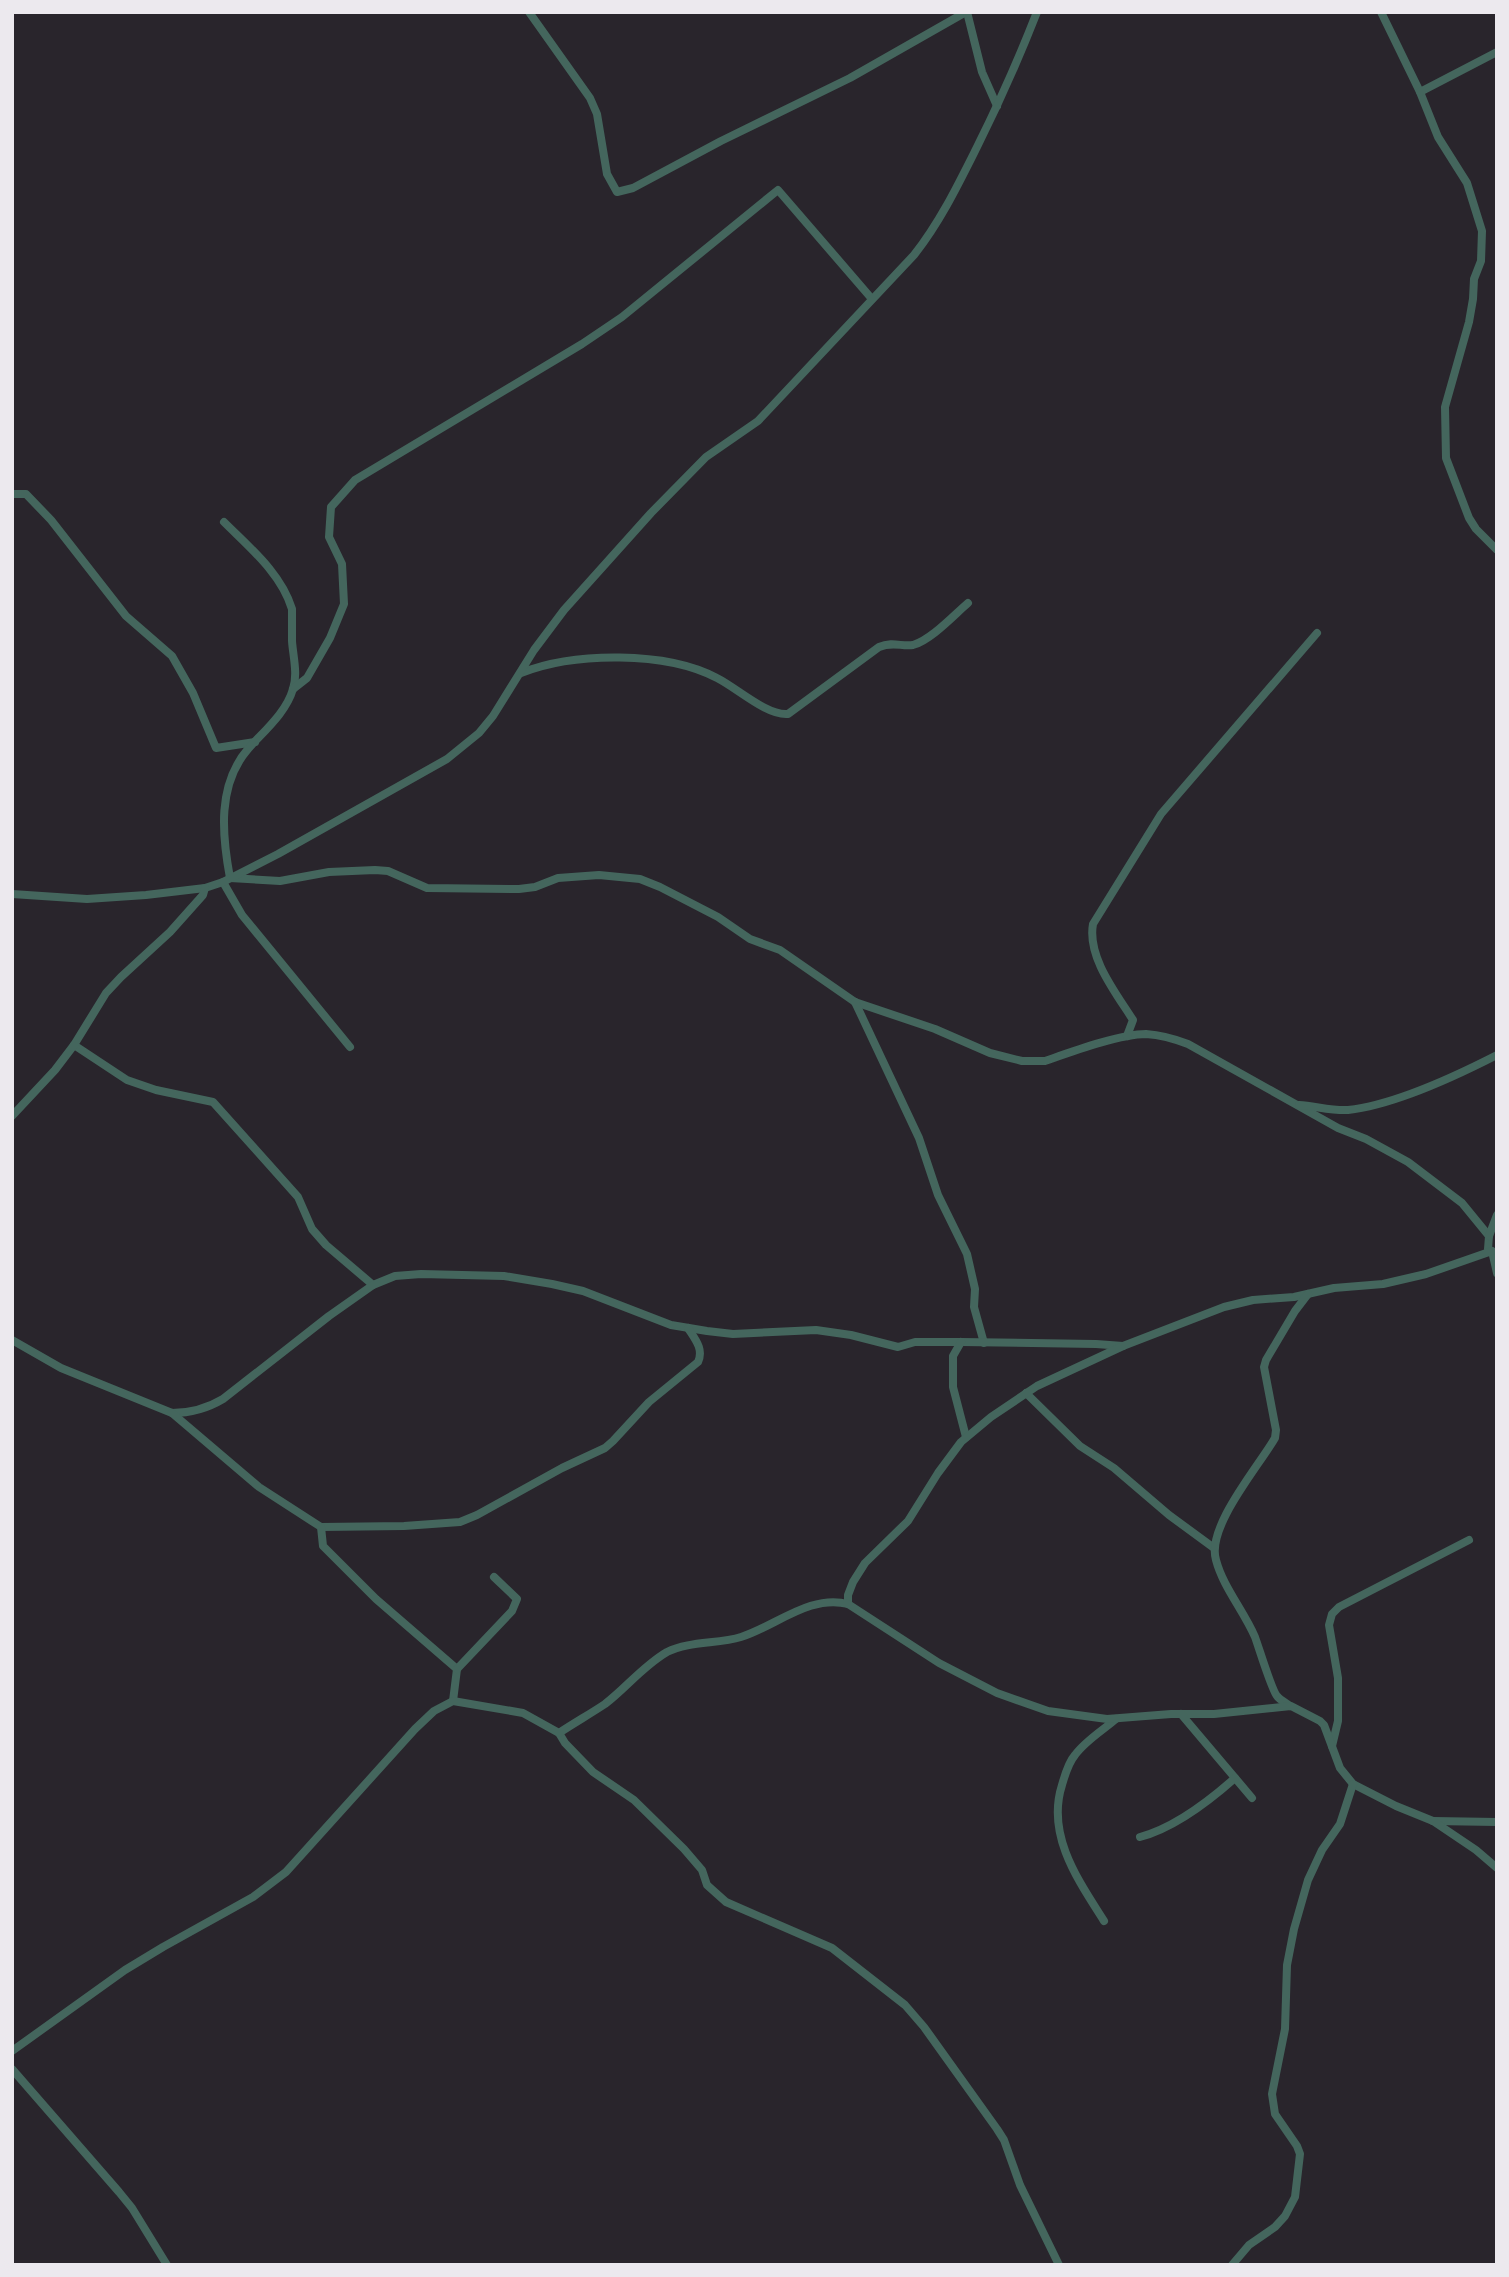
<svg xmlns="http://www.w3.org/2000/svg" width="1509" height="2277" font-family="Georgia,serif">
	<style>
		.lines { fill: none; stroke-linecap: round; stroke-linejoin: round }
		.street { stroke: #44665d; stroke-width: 8 }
	</style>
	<rect width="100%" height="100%" fill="#29252c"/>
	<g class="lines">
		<g class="street">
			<path d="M 529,12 L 590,98 L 597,114 L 607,174 L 617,192 L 633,188 L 721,141 L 850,78 L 966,12"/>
			<path d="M 967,12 L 982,72 L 997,106"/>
			<path d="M 1381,12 L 1420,92 L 1438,137 L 1467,183 L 1482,231 L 1481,261 L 1474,279 L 1473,299 L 1469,322 L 1445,407 L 1446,458 L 1469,518 L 1476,529 L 1497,550"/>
			<path d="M 1420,92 L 1497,52"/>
			<path d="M 12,494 L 26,494 L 51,520 L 126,616 L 172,656 L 193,693 L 216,748 L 255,742"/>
			<path d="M 224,522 C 249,547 281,573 292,609 C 292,619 292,630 292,641 C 293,656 298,674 293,689 C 286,713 264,731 248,749 C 217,785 222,835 230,878 L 280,881 L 329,872 L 375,870 L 388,871 L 427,888 L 519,889 L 535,887 L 558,878 L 599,875 L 640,879 L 660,887 L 718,917 L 750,939 L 780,950 L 855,1002 L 935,1029 L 990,1053 L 1022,1061 L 1045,1061 C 1071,1052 1120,1034 1146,1034 C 1160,1035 1175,1039 1188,1044 L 1338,1128 L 1366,1139 L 1408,1162 L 1462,1203 L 1489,1236 L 1488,1249 L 1492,1251 L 1497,1273"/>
			<path d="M 521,673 C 574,652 666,651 717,678 C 737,688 767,716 788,714 L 879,647 C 893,641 902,647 913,645 C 931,640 954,615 968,603"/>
			<path d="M 293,689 L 307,678 L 330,638 L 344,604 L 342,564 L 329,537 L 331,507 L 355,480 L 582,344 L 622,317 L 778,190 L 872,299"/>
			<path d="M 223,882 L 242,915 L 350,1047"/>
			<path d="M 12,894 L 87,899 L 146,895 L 205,888 L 223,882 L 278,854 L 447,759 L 479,733 L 493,716 L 534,650 L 564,610 L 651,513 L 706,457 L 758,421 L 914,255 C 940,222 958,185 977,147 C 999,103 1019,58 1037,12"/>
			<path d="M 855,1002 L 919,1138 L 938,1195 L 967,1254 L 975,1289 L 974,1307 L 984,1343"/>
			<path d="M 1127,1036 L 1133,1020 C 1116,993 1087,957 1093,924 L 1161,814 L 1317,633"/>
			<path d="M 74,1045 L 127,1080 L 156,1090 L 213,1102 L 298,1197 L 312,1229 L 326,1245 L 373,1285"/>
			<path d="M 1299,1105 C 1315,1106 1332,1111 1348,1110 C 1394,1105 1456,1076 1497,1055"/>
			<path d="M 12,1116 L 55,1070 L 74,1045 L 106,993 L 121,977 L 170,932 L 203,895 L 205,888"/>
			<path d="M 1489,1236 L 1497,1215"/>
			<path d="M 12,1340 L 61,1368 L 172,1413 C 190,1413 208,1408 223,1399 L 329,1316 L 373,1285 L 395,1276 L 421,1274 L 504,1276 L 552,1284 L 583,1291 L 671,1325 L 707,1331 L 733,1334 L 816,1330 L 851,1335 L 898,1347 L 915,1342 L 961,1342 L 1096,1344 L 1123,1346"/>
			<path d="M 961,1342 L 953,1356 L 953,1387 L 966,1437"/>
			<path d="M 1026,1393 L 1080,1446 L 1114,1468 L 1169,1515 L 1214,1548"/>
			<path d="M 172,1413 L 259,1487 L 321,1527 L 404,1526 L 460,1522 L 477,1515 L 562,1468 L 605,1448 L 613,1441 L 649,1402 L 698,1362 C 704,1349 695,1339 688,1328"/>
			<path d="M 321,1527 L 323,1546 L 376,1599 L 457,1669 L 453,1701"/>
			<path d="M 848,1604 L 848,1595 L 853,1582 L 865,1563 L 908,1521 L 938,1473 L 961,1442 L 991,1417 L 1037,1386 L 1123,1346 L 1224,1307 L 1253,1300 L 1294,1297 L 1334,1288 L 1383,1284 L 1426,1274 L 1492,1251"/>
			<path d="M 457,1669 L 512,1611 L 517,1599 L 494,1577"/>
			<path d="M 1290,1706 C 1286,1703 1280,1700 1277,1696 C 1272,1691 1259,1648 1255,1637 C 1244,1611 1223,1587 1216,1560 C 1206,1527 1259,1466 1275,1438 L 1276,1430 L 1264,1367 L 1266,1360 L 1295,1311 L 1308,1294"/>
			<path d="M 1181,1714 L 1252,1798"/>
			<path d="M 559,1733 L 565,1743 L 593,1772 L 634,1800 L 684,1849 L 702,1870 L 707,1885 L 726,1902 L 832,1948 L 905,2005 L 924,2027 L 997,2129 L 1004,2140 L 1020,2185 L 1059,2265"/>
			<path d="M 1332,1746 L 1338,1721 L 1338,1678 L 1329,1625 L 1332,1614 L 1339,1607 L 1469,1540"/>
			<path d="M 1433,1821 L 1497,1822"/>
			<path d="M 1140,1837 C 1174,1828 1208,1802 1235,1778"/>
			<path d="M 1104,1921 C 1078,1880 1046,1835 1062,1785 C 1065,1775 1068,1763 1075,1755 C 1085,1741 1103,1730 1116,1719"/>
			<path d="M 12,2051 L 125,1970 L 163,1947 L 253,1897 L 286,1872 L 415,1729 L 434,1711 L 453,1701 L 523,1713 L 559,1733 C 574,1723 590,1714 605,1704 C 626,1688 643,1666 667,1652 C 689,1641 718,1644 741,1637 C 776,1626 810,1594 848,1604 L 939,1663 L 997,1693 L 1048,1711 L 1107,1719 L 1171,1714 L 1214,1714 L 1291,1706 L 1320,1721 L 1324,1725 L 1340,1768 L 1353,1784 L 1396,1806 L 1433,1821 L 1476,1850 L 1497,1868"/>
			<path d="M 12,2069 L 119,2192 L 132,2208 L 167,2265"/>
			<path d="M 1232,2265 L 1249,2245 L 1275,2227 L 1285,2216 L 1295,2197 L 1300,2154 L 1297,2146 L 1275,2114 L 1272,2094 L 1285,2029 L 1287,1965 L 1294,1929 L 1308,1880 L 1322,1850 L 1340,1824 L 1353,1784"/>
		</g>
	</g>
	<rect width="1509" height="2277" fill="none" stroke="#ece9ee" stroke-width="28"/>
</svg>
